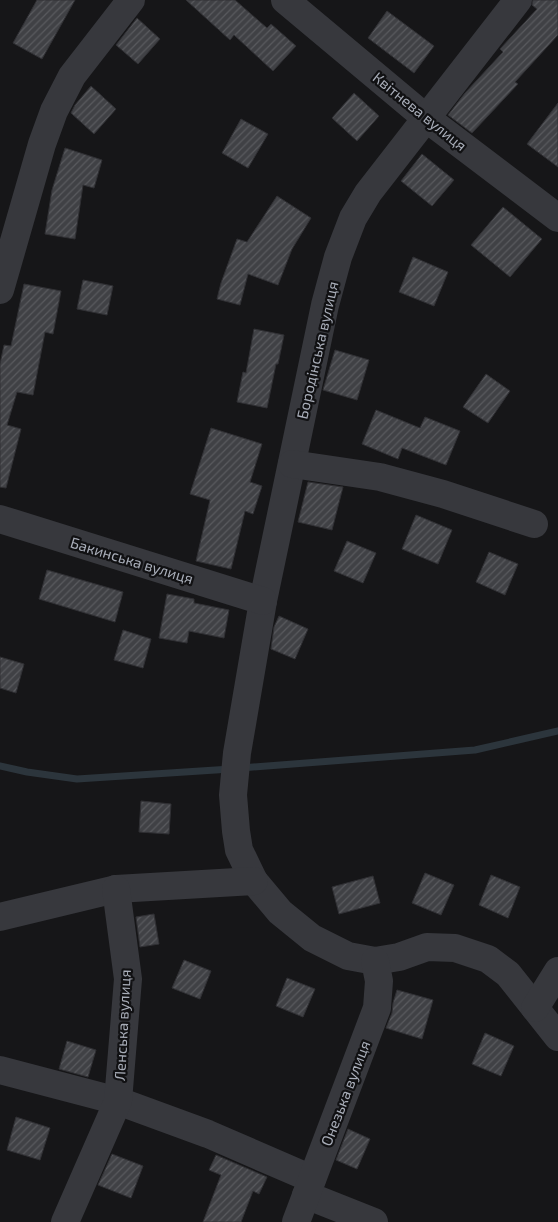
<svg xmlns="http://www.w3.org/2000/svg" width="558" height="1222" font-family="'Exo 2',sans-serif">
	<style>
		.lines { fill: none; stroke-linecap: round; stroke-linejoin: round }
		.stream { stroke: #2c353c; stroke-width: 7 }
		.building { fill: url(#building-hatch); stroke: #303034 }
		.minor { stroke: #37383d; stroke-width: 28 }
		.labels { text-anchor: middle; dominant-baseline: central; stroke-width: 4.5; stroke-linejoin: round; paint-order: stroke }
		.street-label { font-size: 15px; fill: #a8adb8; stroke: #111113 }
	</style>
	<defs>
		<pattern id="building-hatch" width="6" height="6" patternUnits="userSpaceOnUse" patternTransform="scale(1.25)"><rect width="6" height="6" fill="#404145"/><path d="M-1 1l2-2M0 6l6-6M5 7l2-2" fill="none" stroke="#595a5e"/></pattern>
	</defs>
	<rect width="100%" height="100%" fill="#161618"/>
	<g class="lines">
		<g class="stream">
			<path d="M 0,766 L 27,772 L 77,779 L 231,769"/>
			<path d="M 241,768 L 475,750 L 558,731"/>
		</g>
	</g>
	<g class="building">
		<path d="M 37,0 L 75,0 L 42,59 L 13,43 Z"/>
		<path d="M 186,0 L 235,0 L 267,28 L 271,24 L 296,46 L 273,71 L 234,35 L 230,40 Z"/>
		<path d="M 533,0 L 558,0 L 558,35 L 515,82 L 518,84 L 472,133 L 448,115 L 465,93 L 503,52 L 500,49 L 537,9 L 532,5 Z"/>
		<path d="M 387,11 L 434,46 L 414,73 L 368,38 Z"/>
		<path d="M 137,18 L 160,39 L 138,64 L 116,45 Z"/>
		<path d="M 91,86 L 116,109 L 94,134 L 71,113 L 75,105 Z"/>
		<path d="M 354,93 L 379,116 L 357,141 L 332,118 Z"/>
		<path d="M 558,103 L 558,167 L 527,144 Z"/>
		<path d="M 241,119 L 268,134 L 248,168 L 222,153 Z"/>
		<path d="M 65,148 L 102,160 L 94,188 L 83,185 L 75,239 L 45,234 L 52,190 Z"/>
		<path d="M 422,154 L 454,180 L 432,206 L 401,181 Z"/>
		<path d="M 277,196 L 311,218 L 292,249 L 278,285 L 248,274 L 240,305 L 217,299 L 221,283 L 237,239 L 247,242 Z"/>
		<path d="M 503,207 L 542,239 L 510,277 L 471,245 Z"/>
		<path d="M 413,257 L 448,272 L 434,306 L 399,292 Z"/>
		<path d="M 83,280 L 113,286 L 107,315 L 77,309 Z"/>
		<path d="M 24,284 L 61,291 L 53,334 L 45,332 L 33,395 L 17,392 L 7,425 L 21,429 L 6,488 L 0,487 L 0,364 L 4,345 L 11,346 Z"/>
		<path d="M 254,329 L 284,335 L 278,364 L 276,364 L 267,408 L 237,402 L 243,372 L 246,373 Z"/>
		<path d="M 335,350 L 369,360 L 357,400 L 323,390 Z"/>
		<path d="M 486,374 L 510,391 L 488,423 L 463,407 Z"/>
		<path d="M 376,410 L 420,428 L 425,417 L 460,431 L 446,465 L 402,448 L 398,459 L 362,444 Z"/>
		<path d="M 211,428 L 262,444 L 250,482 L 262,486 L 253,514 L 245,511 L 231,569 L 196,561 L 210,500 L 190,494 Z"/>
		<path d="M 308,482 L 343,487 L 332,530 L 298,522 Z"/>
		<path d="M 416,515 L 452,530 L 438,564 L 402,549 Z"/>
		<path d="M 347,541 L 376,553 L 363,583 L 334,571 Z"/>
		<path d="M 489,552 L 518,564 L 505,595 L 476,582 Z"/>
		<path d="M 47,570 L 123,592 L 115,622 L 39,599 Z"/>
		<path d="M 167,594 L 194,599 L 194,603 L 229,610 L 224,638 L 189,631 L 187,643 L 159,638 Z"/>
		<path d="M 279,616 L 308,629 L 295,659 L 271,649 L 274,627 Z"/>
		<path d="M 123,630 L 151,639 L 143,668 L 114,660 Z"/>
		<path d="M 0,657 L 24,664 L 16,693 L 0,688 Z"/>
		<path d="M 141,801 L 171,804 L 169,834 L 139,832 Z"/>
		<path d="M 425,873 L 454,885 L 441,915 L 412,903 Z"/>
		<path d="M 491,875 L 520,887 L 508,918 L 479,905 Z"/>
		<path d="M 373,876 L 380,903 L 339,914 L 332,887 Z"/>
		<path d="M 154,914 L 159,944 L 140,947 L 136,917 Z"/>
		<path d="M 184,960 L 211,971 L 200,999 L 172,988 Z"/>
		<path d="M 287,978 L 315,989 L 303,1017 L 276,1006 Z"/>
		<path d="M 397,990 L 433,1000 L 422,1039 L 386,1028 L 392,1013 L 393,1003 Z"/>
		<path d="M 485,1033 L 514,1046 L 501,1076 L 472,1064 Z"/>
		<path d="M 67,1041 L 96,1050 L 88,1077 L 59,1069 Z"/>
		<path d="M 16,1117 L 50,1128 L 40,1160 L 7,1150 Z"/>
		<path d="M 348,1129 L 370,1139 L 357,1169 L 336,1160 Z"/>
		<path d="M 112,1154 L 143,1166 L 131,1198 L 98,1185 Z"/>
		<path d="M 216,1155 L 267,1177 L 259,1194 L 253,1191 L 241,1222 L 203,1222 L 221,1175 L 209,1170 Z"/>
	</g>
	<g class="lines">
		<g class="minor">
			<path d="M 285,0 L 426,118 L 558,218"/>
			<path d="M 518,0 L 368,193 L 353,218 L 338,257 L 325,305 L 263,601 L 237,753 L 233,795 L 236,831 L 239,850 L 254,881 L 280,912 L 312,938 L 348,956 L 375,961 L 399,957 L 427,947 L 455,948 L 488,959 L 508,974 L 558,1037"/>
			<path d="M 0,290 L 42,144 L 54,111 L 72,76 L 131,0"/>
			<path d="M 292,464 L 380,477 L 443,494 L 534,524"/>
			<path d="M 0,519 L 263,601"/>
			<path d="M 0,917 L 116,889 L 254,881"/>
			<path d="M 535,1008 L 558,971"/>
			<path d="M 0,1070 L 118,1101 L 208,1134 L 312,1179"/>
			<path d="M 306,1195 L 374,1222"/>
			<path d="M 65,1222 L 118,1101 L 128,979 L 116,889"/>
			<path d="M 296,1222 L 377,1008 L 379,981 L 375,961"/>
		</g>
	</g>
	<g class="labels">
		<g class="street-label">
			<text transform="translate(420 111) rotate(39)">Квітнева вулиця</text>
			<text transform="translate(317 350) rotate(-77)">Бородінська вулиця</text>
			<text transform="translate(132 560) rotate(17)">Бакинська вулиця</text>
			<text transform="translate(122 1025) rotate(-87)">Ленська вулиця</text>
			<text transform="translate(345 1093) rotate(-69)">Онезька вулиця</text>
		</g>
	</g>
</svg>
